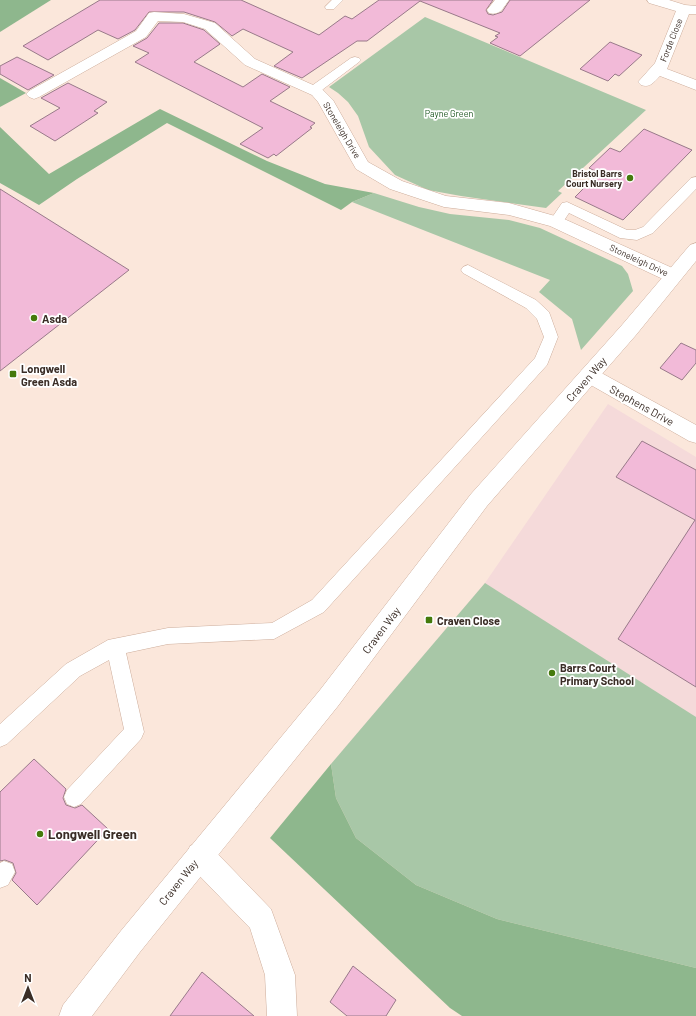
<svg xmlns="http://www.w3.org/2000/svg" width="696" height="1016" font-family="Barlow,sans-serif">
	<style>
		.education { fill: #f5dada }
		.green { fill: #a8c7a7 }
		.forest { fill: #8eb78d }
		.building { fill: #f2bad8; stroke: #997a8a }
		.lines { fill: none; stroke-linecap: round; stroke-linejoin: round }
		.service-casing { stroke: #cdad9b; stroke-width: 1 }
		.minor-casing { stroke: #cdad9b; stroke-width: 1 }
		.tertiary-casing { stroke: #cdad9b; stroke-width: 1 }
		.service { fill: #fff; fill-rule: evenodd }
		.minor { fill: #fff; fill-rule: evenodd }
		.tertiary { fill: #fff; fill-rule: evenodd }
		.poi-dot { fill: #457a0c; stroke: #fff; stroke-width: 1.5 }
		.labels { text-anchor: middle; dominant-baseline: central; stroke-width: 3.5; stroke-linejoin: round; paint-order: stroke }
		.far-street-label { font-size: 9px; fill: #3a2d26; stroke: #fff }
		.far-park-label { font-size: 9px; fill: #1d5720; stroke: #fff }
		.far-poi-label { font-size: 9px; font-weight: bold; fill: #3a2d26; stroke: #fff; text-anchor: end }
		.poi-label { font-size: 11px; font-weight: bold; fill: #3a2d26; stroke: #fff; text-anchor: start }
		.street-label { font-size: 11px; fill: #3a2d26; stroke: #fff }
		.near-poi-label { font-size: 13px; font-weight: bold; fill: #3a2d26; stroke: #fff; text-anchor: start }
	</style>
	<rect width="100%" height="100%" fill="#fbe7db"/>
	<path class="education" d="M 608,404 L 696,457 L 696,968 L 331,764 L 485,583 Z"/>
	<g class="green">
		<path d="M 425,17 L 646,110 L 558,191 L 562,193 L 546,208 L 461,196 L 428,190 L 395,175 L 369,147 L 358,116 L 348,102 L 338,93 L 329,87 Z"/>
		<path d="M 374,193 L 419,207 L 450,214 L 509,220 L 540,228 L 622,266 L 628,274 L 633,291 L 581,350 L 572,319 L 539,292 L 550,280 L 352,202 Z"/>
		<path d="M 485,583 L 696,717 L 696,968 L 497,919 L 416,885 L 356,838 L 336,798 L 331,764 Z"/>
	</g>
	<g class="forest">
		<path d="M 0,0 L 51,0 L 0,32 Z"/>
		<path d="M 0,78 L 26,93 L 0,107 Z"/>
		<path d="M 160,109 L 267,161 L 325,184 L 374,193 L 352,202 L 341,210 L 167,123 L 77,179 L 39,205 L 0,183 L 0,127 L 49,174 Z"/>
		<path d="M 331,764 L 336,798 L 356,838 L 416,885 L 497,919 L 696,968 L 696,1016 L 462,1016 L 450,1008 L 270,838 Z"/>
	</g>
	<g class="building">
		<path d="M 100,0 L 241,0 L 319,35 L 345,16 L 352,19 L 379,0 L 493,0 L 486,10 L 488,14 L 493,15 L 502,12 L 510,0 L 590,0 L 520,56 L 490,43 L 498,37 L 495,36 L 500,33 L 420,1 L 367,41 L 357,41 L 302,78 L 274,66 L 293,52 L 243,29 L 232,36 L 215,22 L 184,12 L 149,12 L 135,30 L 118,39 L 98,30 L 48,60 L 23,46 Z"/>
		<path d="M 159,23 L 183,23 L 204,30 L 220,44 L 194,62 L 243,87 L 262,74 L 290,87 L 270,101 L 315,123 L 310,127 L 312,128 L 276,156 L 274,154 L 268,158 L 240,144 L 263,128 L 135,62 L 149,53 L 133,46 L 147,38 Z"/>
		<path d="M 610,42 L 642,55 L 619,76 L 615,74 L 608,81 L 580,69 Z"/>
		<path d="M 17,57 L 54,75 L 28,90 L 0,74 L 0,66 Z"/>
		<path d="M 68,83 L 107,102 L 94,111 L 98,113 L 55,141 L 30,126 L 60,108 L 41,98 Z"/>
		<path d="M 644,129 L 692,150 L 623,220 L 575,197 L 599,173 L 589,168 L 610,148 L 620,152 Z"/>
		<path d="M 0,189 L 129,270 L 0,371 Z"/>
		<path d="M 681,343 L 696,350 L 696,363 L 682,380 L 660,368 Z"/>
		<path d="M 642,441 L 696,470 L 696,687 L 618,639 L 695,520 L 616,477 Z"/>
		<path d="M 34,759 L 66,789 L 63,798 L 66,805 L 75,808 L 82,805 L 108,829 L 37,905 L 12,880 L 16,873 L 13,863 L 5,860 L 0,861 L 0,792 Z"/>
		<path d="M 353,966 L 396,1000 L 386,1016 L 347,1016 L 330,1002 Z"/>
		<path d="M 202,972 L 254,1016 L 170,1016 Z"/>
	</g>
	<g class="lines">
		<g class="service-casing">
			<g id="service">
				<path d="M 332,0 L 343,0 L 334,9 L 326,9 L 325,7 Z"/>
				<path d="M 355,57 L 359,58 L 361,60 L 359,62 L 318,93 L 310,93 L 308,90 L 310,87 L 351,58 Z"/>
				<path d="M 696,177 L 696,189 L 653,233 L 637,240 L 620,238 L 569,213 L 561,225 L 556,227 L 551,225 L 549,222 L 562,203 L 567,202 L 627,230 L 635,230 L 643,227 L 691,178 Z"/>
				<path d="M 468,265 L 536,300 L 549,312 L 558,337 L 547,365 L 324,612 L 274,639 L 168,644 L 126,653 L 144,732 L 141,739 L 81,804 L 74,807 L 67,804 L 64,797 L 67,790 L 124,729 L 109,660 L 80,676 L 7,744 L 0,747 L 0,724 L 66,664 L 108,640 L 168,628 L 272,623 L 312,600 L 535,358 L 544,337 L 537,319 L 526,308 L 463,273 L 461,270 L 463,267 Z"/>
				<path d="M 4,861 L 12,864 L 15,872 L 8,885 L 0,888 L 0,863 Z"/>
			</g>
		</g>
		<g class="minor-casing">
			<g id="minor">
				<path d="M 495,0 L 509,0 C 503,8 500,16 489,13 L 487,10 Z"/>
				<path d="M 647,0 L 669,0 L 685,5 L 696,6 L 696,14 L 689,14 L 667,69 L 696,80 L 696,90 L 660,76 C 653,83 650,88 641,85 L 638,82 L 655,63 L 676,11 L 649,3 Z"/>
				<path d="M 154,12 L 184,14 L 215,23 L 255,59 L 322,89 L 333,100 L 368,162 L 402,181 L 446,196 L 509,203 L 562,218 L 679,271 L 682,276 L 679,281 L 673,282 L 667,281 L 550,226 L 509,215 L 444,207 L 390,189 L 356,169 L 318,102 L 312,95 L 245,65 L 205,29 L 183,22 L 158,21 L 146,37 L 39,97 L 34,99 L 29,97 L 26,94 L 29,91 L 136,31 L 149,13 Z"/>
				<path d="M 589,367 L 596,370 L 696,425 L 696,443 L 689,441 L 582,380 L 579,375 L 582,370 Z"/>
				<path d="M 200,842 L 210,846 L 271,909 L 295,975 L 297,1016 L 267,1016 L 265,975 L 250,928 L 190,866 L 186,856 L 190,846 Z"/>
			</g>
		</g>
		<g class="tertiary-casing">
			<path id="tertiary" d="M 696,243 L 696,261 L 636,335 L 487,506 L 338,706 L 140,952 L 92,1016 L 59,1016 L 63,1005 L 120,932 L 320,690 L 471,494 L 622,325 L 690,245 Z"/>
		</g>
		<use href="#service" class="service"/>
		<use href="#minor" class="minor"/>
		<use href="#tertiary" class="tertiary"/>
	</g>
	<g class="poi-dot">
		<circle cx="630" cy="178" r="4"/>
		<circle cx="34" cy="318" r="4"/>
		<rect x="9" y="370" width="8" height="8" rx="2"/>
		<rect x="425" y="616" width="8" height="8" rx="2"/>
		<circle cx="552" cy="673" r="4"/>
		<circle cx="40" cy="834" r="4"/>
	</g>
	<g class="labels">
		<g class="far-street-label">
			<text transform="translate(671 40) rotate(-68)">Forde Close</text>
			<text transform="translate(342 130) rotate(59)">Stoneleigh Drive</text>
			<text transform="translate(639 260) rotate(25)">Stoneleigh Drive</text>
		</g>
		<g class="far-park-label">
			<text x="449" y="113">Payne Green</text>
		</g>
		<g class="far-poi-label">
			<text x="622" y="173">Bristol Barrs<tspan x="622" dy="10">Court Nursery</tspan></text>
		</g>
		<g class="poi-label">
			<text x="42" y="318">Asda</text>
			<text x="21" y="368">Longwell<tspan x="21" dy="13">Green Asda</tspan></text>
			<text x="437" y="620">Craven Close</text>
			<text x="560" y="667">Barrs Court<tspan x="560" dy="13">Primary School</tspan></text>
		</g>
		<g class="street-label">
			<text transform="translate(586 379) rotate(-49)">Craven Way</text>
			<text transform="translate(642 405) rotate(29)">Stephens Drive</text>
			<text transform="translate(381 630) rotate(-53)">Craven Way</text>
			<text transform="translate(178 882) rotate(-51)">Craven Way</text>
		</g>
		<g class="near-poi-label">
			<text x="48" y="834">Longwell Green</text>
		</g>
	</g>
	<g transform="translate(28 988)" stroke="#ffffff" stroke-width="3" paint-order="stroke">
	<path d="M0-3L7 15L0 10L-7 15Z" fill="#3a2d26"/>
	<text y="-6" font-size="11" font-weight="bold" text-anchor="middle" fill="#3a2d26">N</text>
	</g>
</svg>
